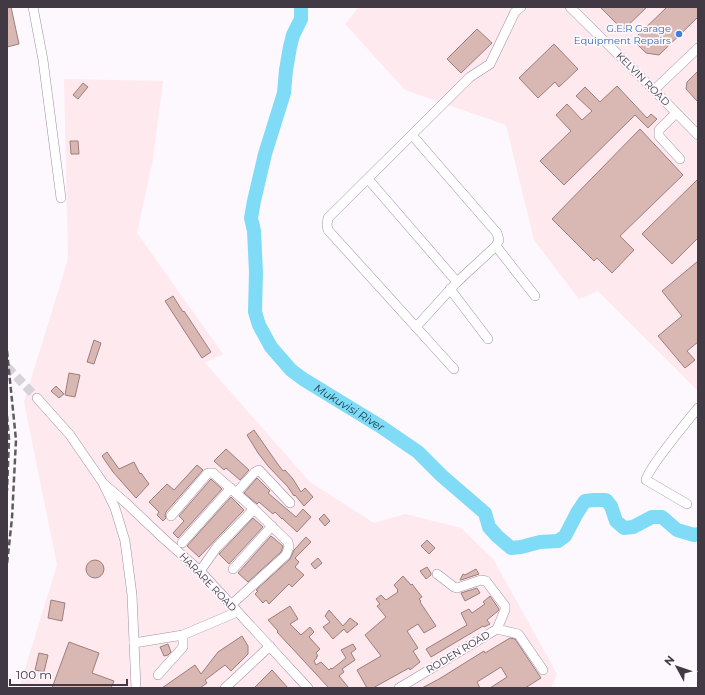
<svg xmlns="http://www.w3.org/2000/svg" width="705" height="695" font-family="Montserrat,sans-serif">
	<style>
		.industrial { fill: #fee9ef }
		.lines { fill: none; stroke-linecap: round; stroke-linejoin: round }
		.river { stroke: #7fdbf6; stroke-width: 14 }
		.building { fill: #d9b8b4; stroke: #9d7e7a }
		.minor-tunnel { stroke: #d7d2d8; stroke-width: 9; stroke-dasharray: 9 4.5; stroke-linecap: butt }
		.minor-casing { stroke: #a190a7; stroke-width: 10 }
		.minor { stroke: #fff; stroke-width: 9 }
		.rail { stroke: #605962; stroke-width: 2.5; stroke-dasharray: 6 3; stroke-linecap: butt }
		.shop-dot { fill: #3f7fe0; stroke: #fcf8fd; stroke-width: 1.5 }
		.labels { text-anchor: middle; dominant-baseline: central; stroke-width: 3.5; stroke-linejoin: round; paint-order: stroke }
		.shop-label { font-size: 10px; fill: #366cbe; stroke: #fcf8fd; text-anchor: end }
		.street-label { font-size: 10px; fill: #413943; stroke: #fcf8fd }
		.water-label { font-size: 11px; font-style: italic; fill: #16404c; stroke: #fcf8fd }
	</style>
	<rect width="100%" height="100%" fill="#fcf8fd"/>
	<g class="industrial">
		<path d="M 359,7 L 698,7 L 698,391 L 598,291 L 579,299 L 534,240 L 506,125 L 405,90 L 345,24 Z"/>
		<path d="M 64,79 L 163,81 L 153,159 L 137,233 L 223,354 L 205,363 L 310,482 L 374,523 L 405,514 L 461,528 L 493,559 L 520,607 L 557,674 L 551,688 L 19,688 L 57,565 L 24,402 L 68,259 Z"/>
	</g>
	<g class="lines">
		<path class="river" id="s1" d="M 301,7 L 301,19 L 293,35 L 290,47 L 286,70 L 284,93 L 265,154 L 254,201 L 251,218 L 254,231 L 256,272 L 255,312 L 259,325 L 271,347 L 291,370 L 303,379 L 380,426 L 418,452 L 442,476 L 485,513 L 489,527 L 497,536 L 511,548 L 521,547 L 540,542 L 558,541 L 565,536 L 577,513 L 585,501 L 594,500 L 606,500 L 611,506 L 616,521 L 624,528 L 633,527 L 652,517 L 662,517 L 677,530 L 694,535 L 698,534"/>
	</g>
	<g class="building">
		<path d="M 7,7 L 11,7 L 19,44 L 7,47 Z"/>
		<path d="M 600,7 L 647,7 L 623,30 Z"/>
		<path d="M 667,7 L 698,7 L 698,17 L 659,55 L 646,53 L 633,40 Z"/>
		<path d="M 477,29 L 492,43 L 461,73 L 447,59 Z"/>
		<path d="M 554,44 L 578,69 L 559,87 L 555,82 L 538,98 L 519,78 Z"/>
		<path d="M 698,71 L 698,102 L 686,89 L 687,82 Z"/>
		<path d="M 83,83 L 88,87 L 78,99 L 73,95 Z"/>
		<path d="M 617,86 L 647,118 L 651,114 L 657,119 L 648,128 L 635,115 L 564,185 L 540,161 L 571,131 L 556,115 L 567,104 L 582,120 L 592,111 L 576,96 L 585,87 L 600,102 Z"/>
		<path d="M 640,129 L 683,175 L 620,236 L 634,250 L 612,273 L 597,258 L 594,261 L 552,219 Z"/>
		<path d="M 70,141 L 78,141 L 79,154 L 71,154 Z"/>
		<path d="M 698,179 L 698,238 L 672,264 L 642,234 Z"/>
		<path d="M 698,261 L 698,342 L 687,351 L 695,360 L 685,368 L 658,336 L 682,316 L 662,291 Z"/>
		<path d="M 173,296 L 183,312 L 184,311 L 211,352 L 202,358 L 165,301 Z"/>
		<path d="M 94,340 L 101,343 L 94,364 L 87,362 Z"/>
		<path d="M 69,373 L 80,375 L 75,397 L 65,395 Z"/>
		<path d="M 56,386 L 64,394 L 59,398 L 51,391 Z"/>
		<path d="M 254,430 L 277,463 L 283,471 L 285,470 L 293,479 L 301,492 L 305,488 L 313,497 L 304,506 L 295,495 L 294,496 L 288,487 L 268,466 L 258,453 L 247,435 Z"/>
		<path d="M 226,449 L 249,470 L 240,480 L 226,468 L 224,470 L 214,461 Z"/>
		<path d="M 107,452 L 119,469 L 134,462 L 140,474 L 141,473 L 149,484 L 136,498 L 113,472 L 102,456 Z"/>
		<path d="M 197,465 L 203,470 L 166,512 L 165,515 L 166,518 L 163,521 L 157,515 L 159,512 L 149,502 L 167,484 L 174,490 Z"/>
		<path d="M 257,478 L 270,491 L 268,493 L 296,517 L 303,509 L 311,517 L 297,532 L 282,518 L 282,519 L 275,512 L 273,514 L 259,502 L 257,504 L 244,493 Z"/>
		<path d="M 211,479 L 222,489 L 178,538 L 173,533 L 184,521 L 179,516 Z"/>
		<path d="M 231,497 L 244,510 L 199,557 L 187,546 Z"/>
		<path d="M 324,514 L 330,521 L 325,526 L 319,519 Z"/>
		<path d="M 253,518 L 263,527 L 229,564 L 219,554 Z"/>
		<path d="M 271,536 L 283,546 L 281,552 L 248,582 L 238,573 Z"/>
		<path d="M 306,537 L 311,542 L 295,558 L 299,562 L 295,567 L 304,575 L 292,587 L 289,584 L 269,604 L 266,600 L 263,603 L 255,594 L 258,591 L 256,590 L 290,559 L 294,550 Z"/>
		<path d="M 427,540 L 435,548 L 429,554 L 421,546 Z"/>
		<path d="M 318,558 L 322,563 L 315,569 L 311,564 Z"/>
		<circle cx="95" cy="569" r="9"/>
		<path d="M 427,567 L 431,573 L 431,575 L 426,579 L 420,571 Z"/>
		<path d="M 476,569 L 479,574 L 461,580 L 460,580 L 463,574 L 465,575 Z"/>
		<path d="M 403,576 L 411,585 L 412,584 L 422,597 L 419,599 L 421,601 L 420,602 L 436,626 L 424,633 L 418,624 L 407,631 L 418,648 L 413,651 L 420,662 L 410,670 L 409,668 L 373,688 L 367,688 L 357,670 L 381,656 L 365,635 L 386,617 L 377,606 L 380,604 L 376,599 L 381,595 L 386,600 L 398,592 L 397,591 L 398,590 L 394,585 Z"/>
		<path d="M 477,588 L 480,593 L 465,601 L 461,593 Z"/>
		<path d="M 490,596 L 499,609 L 498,611 L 487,620 L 490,624 L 484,627 L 483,626 L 431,657 L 426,649 L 467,625 L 461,613 L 469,609 L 472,613 L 485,604 L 483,602 Z"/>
		<path d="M 51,600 L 65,603 L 62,621 L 48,618 Z"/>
		<path d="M 290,606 L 298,619 L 290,624 L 301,635 L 310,627 L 314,632 L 309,637 L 320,649 L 316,653 L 318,656 L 316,657 L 317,658 L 314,661 L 316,665 L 321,662 L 329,670 L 331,668 L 332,669 L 346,658 L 341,650 L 353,644 L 356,649 L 351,653 L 355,660 L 342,669 L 344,672 L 339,676 L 349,688 L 329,688 L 277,632 L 278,631 L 268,620 Z"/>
		<path d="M 329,610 L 343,626 L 350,618 L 358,624 L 347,633 L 344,629 L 333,639 L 323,627 L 330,622 L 325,616 Z"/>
		<path d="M 242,636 L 248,646 L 248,654 L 231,671 L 225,665 L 205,680 L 207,683 L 200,688 L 162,688 L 195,665 L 201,674 L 218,652 Z"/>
		<path d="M 510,638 L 515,639 L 541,678 L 525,688 L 490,688 L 507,677 L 501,667 L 477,682 L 480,688 L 422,688 L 439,679 L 484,651 L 485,653 Z"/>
		<path d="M 69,642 L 99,653 L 92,673 L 114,681 L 111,688 L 52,688 Z"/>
		<path d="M 168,644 L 171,652 L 168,655 L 164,656 L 160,647 Z"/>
		<path d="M 39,653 L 48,655 L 44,672 L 35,670 Z"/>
		<path d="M 272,670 L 288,688 L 254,688 Z"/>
	</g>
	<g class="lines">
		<path class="minor-tunnel" d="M 7,367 L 37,398"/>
		<g class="minor-casing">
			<g id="minor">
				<path d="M 33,7 L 43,60 L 61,198"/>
				<path d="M 570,7 L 654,90 L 698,135"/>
				<path d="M 654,90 L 698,48"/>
				<path d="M 676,113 L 659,130 L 659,136 L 680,159"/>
				<path d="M 412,135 L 497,233 L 499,240 L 496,246 L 457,282 L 416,327"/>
				<path d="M 368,179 L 457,282"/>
				<path d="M 496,246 L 535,296"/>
				<path d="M 450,289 L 488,339"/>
				<path d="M 454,369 L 328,230 L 327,225 L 328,218 L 470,77 L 490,64 L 515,12 L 521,7"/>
				<path d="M 37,398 L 70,435 L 103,483 L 115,508 L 125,541 L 132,595 L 136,688"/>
				<path d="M 105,485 L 125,502 L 163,538 L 200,571 L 308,688"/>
				<path d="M 236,493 L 255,472 L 259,470 L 290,503"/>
				<path d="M 687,504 L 646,480 C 647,470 689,419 698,408"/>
				<path d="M 171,516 L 208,473 L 213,473 L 254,509 L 288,542 L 289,547 L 286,555 L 231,605"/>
				<path d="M 182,543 L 231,488"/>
				<path d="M 233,569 L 272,526"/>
				<path d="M 200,571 L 217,547 L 254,509"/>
				<path d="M 437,574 L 454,587 L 457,588 L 481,580 L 486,581 L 505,606 L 505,610 L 497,629"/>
				<path d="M 497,629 L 518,634 L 519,635 L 543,670"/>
				<path d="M 134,643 L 183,635 L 237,612"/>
				<path d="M 158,675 L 183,647 L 183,635"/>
				<path d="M 225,688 L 270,646"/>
				<path d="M 399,688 L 497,629"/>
			</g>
		</g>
		<use href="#minor" class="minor"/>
		<g class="rail">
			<path d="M 7,351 L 16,440 L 12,518 L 7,564"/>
			<path d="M 7,416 L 9,439 L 7,491"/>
		</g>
	</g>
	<circle class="shop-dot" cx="679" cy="34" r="4"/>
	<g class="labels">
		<g class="shop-label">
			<text x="671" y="28">G.E.R Garage<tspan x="671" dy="12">Equipment Repairs</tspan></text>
		</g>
		<g class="street-label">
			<text transform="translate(643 79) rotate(45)">KELVIN ROAD</text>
			<text transform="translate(208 582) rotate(46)">HARARE ROAD</text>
			<text transform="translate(458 652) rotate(-31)">RODEN ROAD</text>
		</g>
		<g class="water-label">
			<text stroke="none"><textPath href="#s1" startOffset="451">Mukuvisi River</textPath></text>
		</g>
	</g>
	<rect width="705" height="695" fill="none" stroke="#413943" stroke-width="16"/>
	<g transform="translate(677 667) rotate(310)" stroke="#fcf8fd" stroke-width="3" paint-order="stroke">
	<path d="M0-3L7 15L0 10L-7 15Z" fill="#413943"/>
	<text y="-6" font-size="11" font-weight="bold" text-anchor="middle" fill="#413943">N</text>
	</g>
	<path d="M10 679v6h117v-6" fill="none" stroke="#413943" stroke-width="2"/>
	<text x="16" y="679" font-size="12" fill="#413943" stroke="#fcf8fd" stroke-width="3" paint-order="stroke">100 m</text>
</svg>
